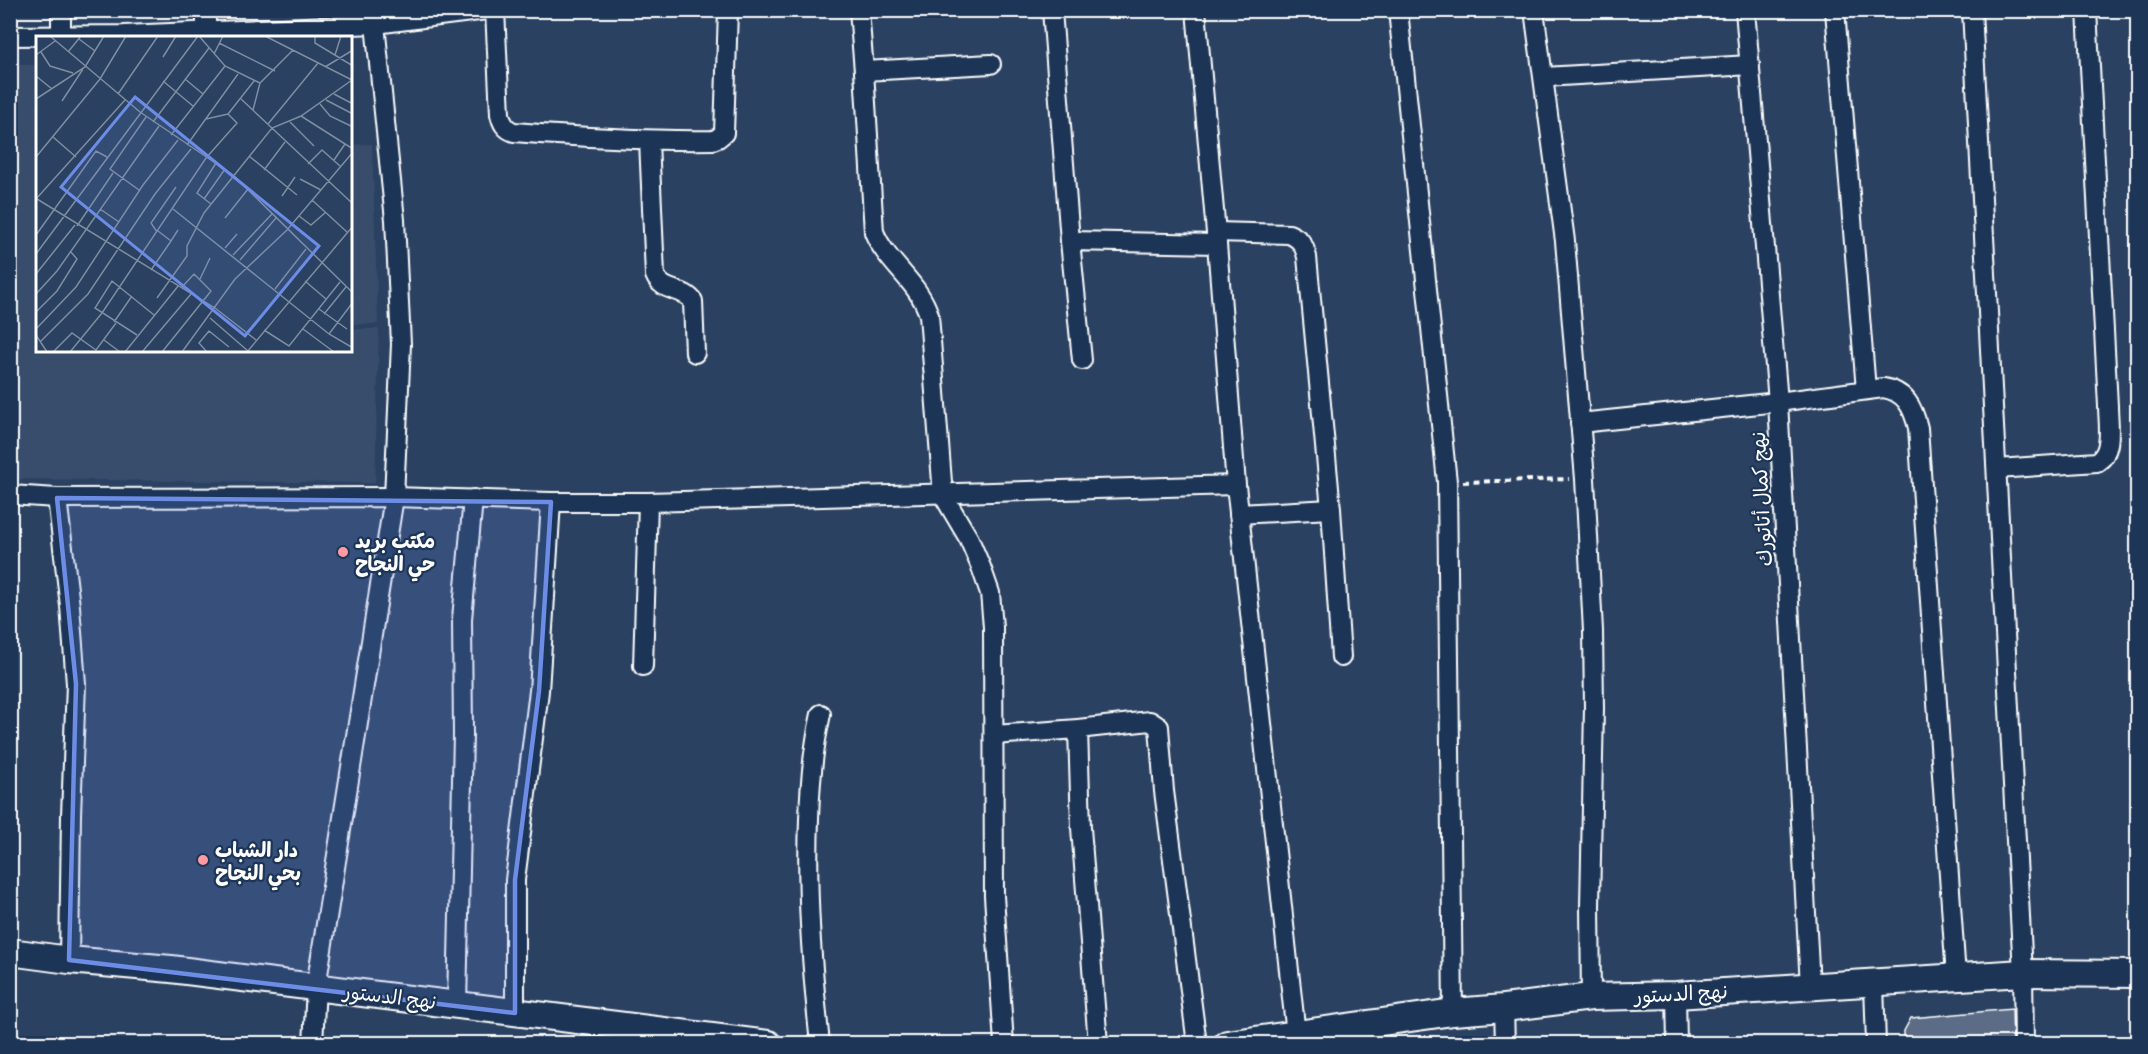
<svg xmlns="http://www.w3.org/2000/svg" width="2148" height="1054" font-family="'Patrick Hand','Playpen Sans Arabic',sans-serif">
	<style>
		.built { fill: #394e6c }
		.building { fill: #5b6c86; stroke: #fff; stroke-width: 1.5 }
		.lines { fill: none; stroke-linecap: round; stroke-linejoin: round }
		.street-casing { stroke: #fff; stroke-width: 22 }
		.secondary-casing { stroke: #fff; stroke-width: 30 }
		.path { stroke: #fff; stroke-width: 4; stroke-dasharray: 6 4.5; stroke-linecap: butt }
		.street { stroke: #1d3557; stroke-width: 18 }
		.secondary { stroke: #1d3557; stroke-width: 26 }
		.marked { fill: #6c8ce6; fill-opacity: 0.2; stroke: #6c8ce6; stroke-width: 4.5; stroke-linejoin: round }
		.poi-dot { fill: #ff9aa2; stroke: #1d3557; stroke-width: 2 }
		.labels { text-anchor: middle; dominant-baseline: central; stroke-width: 4.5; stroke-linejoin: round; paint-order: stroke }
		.street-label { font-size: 20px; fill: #fff; stroke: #1d3557 }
		.poi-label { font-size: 20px; font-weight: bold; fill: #fff; stroke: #1d3557; text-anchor: start }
		.inset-road { fill: none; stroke: #7f8da0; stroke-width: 1.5 }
		.view { fill: #6c8ce6; fill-opacity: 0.15; stroke: #6c8ce6; stroke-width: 3 }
		.inset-edge { fill: none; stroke: #fff; stroke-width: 3 }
	</style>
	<rect width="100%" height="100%" fill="#2a4161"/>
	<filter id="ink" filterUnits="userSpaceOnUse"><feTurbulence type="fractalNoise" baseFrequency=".0167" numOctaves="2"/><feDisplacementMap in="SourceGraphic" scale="12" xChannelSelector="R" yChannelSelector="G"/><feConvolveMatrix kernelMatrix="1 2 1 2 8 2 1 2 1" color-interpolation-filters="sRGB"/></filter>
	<g filter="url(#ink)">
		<g class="built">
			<path d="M 10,65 L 37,65 L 38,351 L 351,351 L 351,329 L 379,329 L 375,483 L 11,479 Z"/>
			<path d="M 372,144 L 378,324 L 351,324 L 351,145 Z"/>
		</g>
		<path class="building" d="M 2012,1009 L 2013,1044 L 1904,1044 L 1904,1031 L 1911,1018 Z"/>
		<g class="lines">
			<g class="street-casing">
				<g id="street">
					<path d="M 206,10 L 206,31"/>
					<path d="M 495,10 L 500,114 C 502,123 505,129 514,132 C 580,137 646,141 713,140 L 718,138 L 724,133 L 728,10"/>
					<path d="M 859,10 L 864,71 L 874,232 C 887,264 919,282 929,315 L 943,495 L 969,539 L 981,567 L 990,593 L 993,627 L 994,896 L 1004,1044"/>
					<path d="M 1052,10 L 1070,241"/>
					<path d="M 1196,10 L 1217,244 L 1236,485 L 1297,1044"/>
					<path d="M 1398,10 L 1447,482 L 1453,1012"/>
					<path d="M 1534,10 L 1565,241 L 1585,479 L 1593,631 L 1594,708 L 1590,906 L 1591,997"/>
					<path d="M 1745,10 L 1778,402 L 1810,986"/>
					<path d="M 1835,10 L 1866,390"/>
					<path d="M 1972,10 L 2023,973 L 2024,1044"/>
					<path d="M 10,36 L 124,35 L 375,24 L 487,10"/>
					<path d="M 61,37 L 61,10"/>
					<path d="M 864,71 L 991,64"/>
					<path d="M 1544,77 L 1750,65"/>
					<path d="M 649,141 L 655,275 C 662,293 683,287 693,301 L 695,353"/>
					<path d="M 1216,232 L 1289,234 C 1301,239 1304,245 1307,257 L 1331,509 L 1341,657"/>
					<path d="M 1082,360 L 1070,241 L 1217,244"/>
					<path d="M 1580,423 L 1778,402 L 1883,388 C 1905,391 1913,407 1918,428 L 1956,977"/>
					<path d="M 1997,469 L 2097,462 C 2114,452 2108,423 2108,406 L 2087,10"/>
					<path d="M 10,495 L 57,498 L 394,497 L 551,502 L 648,502 L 1236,485"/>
					<path d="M 57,498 L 70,606 L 76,684 L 71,815 L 69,960"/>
					<path d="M 1239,514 L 1331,509"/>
					<path d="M 643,666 L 648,502"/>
					<path d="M 1078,729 L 1081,828 L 1098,1044"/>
					<path d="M 994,735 L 1078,729 L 1150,721 L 1159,727 L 1164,791 L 1197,1044"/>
					<path d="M 1874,984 L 1876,1044"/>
					<path d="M 1676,995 L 1677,1044"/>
					<path d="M 457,1005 L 463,735 L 462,619 L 473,499"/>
					<path d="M 1504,1008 L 1505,1044"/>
					<path d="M 515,1013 L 515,880 L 539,691 L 551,502"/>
					<path d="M 313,1044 L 316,987 L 394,497 L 401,344 L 395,220 L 375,24 L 369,10"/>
					<path d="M 820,1044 C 812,968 806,895 809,819 C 810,783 813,749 821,714"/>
				</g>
			</g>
			<g class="secondary-casing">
				<g id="secondary">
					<path d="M 10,952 L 69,960 L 171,969 L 768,1044"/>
					<path d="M 1227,1044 L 1453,1012 L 1504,1008 L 1591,997 L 1676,995 L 2023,973 L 2138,974"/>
				</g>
			</g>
			<path class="path" d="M 1463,482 L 1569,479"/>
			<use href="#street" class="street"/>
			<use href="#secondary" class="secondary"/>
		</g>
	</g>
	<path class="marked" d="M 57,498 L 551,502 L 539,691 L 515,880 L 515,1013 L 69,960 L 76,684 Z"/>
	<g class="poi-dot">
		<circle cx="343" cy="552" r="6"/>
		<circle cx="203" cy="860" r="6"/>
	</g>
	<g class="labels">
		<g class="street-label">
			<text transform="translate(1761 499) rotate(-93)">نهج كمال أتاتورك</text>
			<text transform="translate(1681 993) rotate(-3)">نهج الدستور</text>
			<text transform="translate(390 996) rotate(7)">نهج الدستور</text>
		</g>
		<g class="poi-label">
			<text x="355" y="540">مكتب بريد<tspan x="355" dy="23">حي النجاح</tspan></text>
			<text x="215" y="849">دار الشباب<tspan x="215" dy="23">بحي النجاح</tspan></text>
		</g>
	</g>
	<g transform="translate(36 36)">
		<rect width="316" height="316" fill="#2a4161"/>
		<path class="inset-road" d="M 14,0 L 104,76 L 197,139 L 317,257M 163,0 L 189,30 L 224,47 L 257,14M 229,0 L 316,44M 279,0 L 279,7 L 317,30M 43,3 L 59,15M 183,7 L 239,35M 5,16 L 14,30 L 37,37M 32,16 L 45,0M 178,18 L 187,0M 0,19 L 19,5M 299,19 L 305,0M 127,21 L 140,0M 289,31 L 317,14M 0,40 L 16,53M 149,43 L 167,58M 127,45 L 157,70M 82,58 L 122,0M 298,58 L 317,68M 0,63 L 49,31 L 68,0M 205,63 L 317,168M 290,64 L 315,77M 26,65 L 47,33M 284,68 L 294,80 L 317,91M 217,74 L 224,47M 265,80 L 317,113M 170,83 L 192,78 L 218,45M 117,86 L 173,12M 254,86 L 278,110M 232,88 L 282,27M 135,99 L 189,30M 17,101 L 40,121M 151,109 L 202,38M 213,120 L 261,159M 0,121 L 64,43 L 90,0M 298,124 L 309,108M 272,128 L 286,114 L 304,130M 228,134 L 249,106M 264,143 L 285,154M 103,154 L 74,133 L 110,81M 246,160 L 259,141M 0,163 L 89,64M 1,163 L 179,272 L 220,304M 168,163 L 189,133M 276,164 L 311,196M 175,168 L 161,157 L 180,127M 64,173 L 83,186M 137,173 L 293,298 L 317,312M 263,180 L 275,189 L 290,176M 189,182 L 212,153M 41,190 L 77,137M 122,195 L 135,205 L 142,194M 121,196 L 115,187 L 140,151M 0,199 L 60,115 L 71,121M 189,212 L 201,198M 0,218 L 162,0M 197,219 L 236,178M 204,224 L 240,182M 115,234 L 135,205M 0,238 L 39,189M 164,243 L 174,222M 269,245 L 290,263M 239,253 L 270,213M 0,258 L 21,235 L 123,90M 121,262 L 151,220 L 151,210 L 168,177 L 236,92 L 265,80 L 316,44M 283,273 L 311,293M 0,276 L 21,255 L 41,223 L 34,215M 288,278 L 310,251M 174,282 L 212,315M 78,286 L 96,260M 0,293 L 40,251 L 107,149 L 142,104M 267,293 L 298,316M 228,294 L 253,310 L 304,246M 293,298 L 317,266M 0,299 L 11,316M 101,299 L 59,272 L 76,245 L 118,279M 68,304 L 84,316M 4,306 L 52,258 L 119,158 L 155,113M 17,316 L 36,297 L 60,314 L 80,287M 34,316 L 66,277 L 170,122 L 201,87 L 192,78M 89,316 L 143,249M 106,316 L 155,258M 126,316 L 175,255 L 158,238 L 146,251M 146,316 L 199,243 L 251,194 L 317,116M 171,316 L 163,307 L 173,295 L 193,311M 211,316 L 317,190"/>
		<path class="view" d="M 99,61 L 283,210 L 209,300 L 25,151 Z"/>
		<rect width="316" height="316" class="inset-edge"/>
	</g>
	<rect width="2148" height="1054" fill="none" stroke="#1d3557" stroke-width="36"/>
	<rect x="18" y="18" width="2112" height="1018" fill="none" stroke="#fff" stroke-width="2" filter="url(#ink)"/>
</svg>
